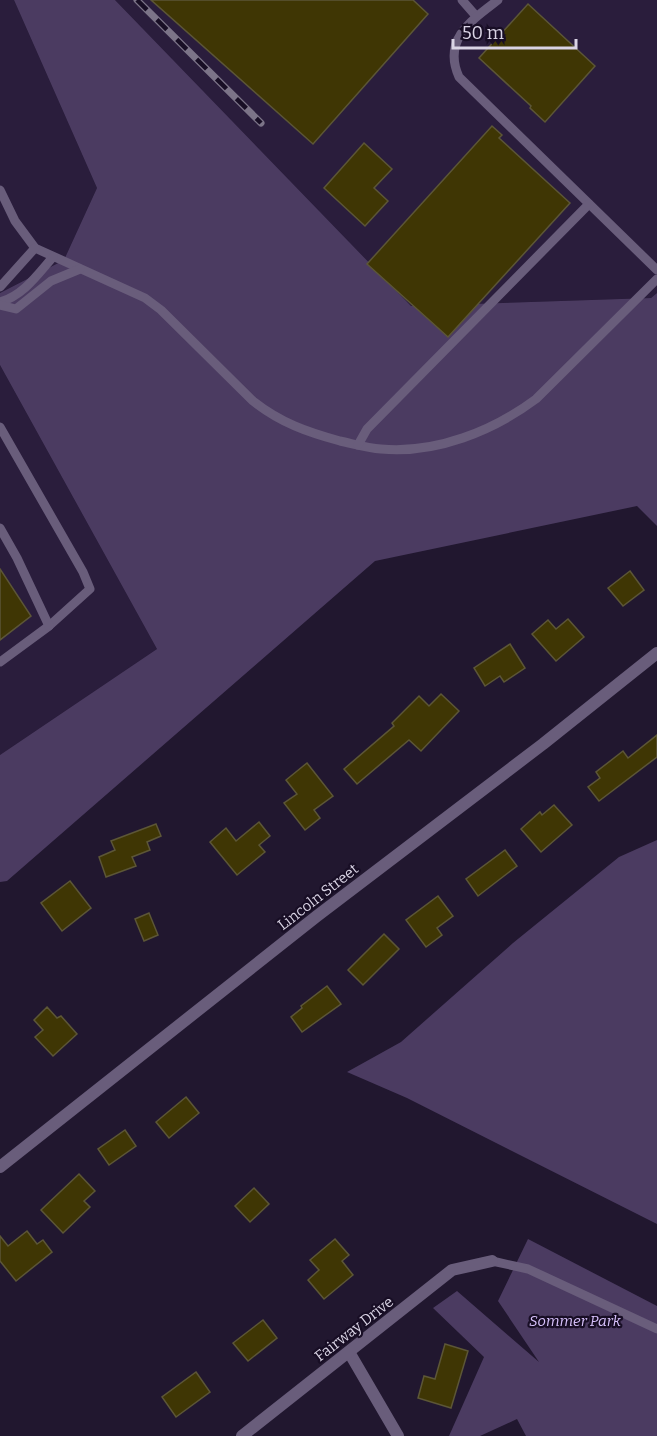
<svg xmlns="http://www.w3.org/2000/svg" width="657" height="1436" font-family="Bitter,serif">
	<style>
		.built { fill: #2a1d3c }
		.green { fill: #4b3b61 }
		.building { fill: #3f3604; stroke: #5c5637; stroke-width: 1.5 }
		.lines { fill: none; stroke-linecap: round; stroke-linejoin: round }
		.lane { stroke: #695d7b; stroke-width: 9 }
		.street { stroke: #695d7b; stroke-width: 12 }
		.rail-casing { stroke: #7c7488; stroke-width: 7 }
		.rail { stroke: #180e25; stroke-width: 4.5; stroke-dasharray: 14; stroke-linecap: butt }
		.labels { text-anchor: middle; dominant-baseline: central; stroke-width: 4.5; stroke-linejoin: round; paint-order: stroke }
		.street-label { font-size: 15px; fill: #dad4e5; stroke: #180e25 }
		.park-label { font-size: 15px; font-style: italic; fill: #d7c1fb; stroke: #180e25 }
	</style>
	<rect width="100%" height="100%" fill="#21172f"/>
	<g class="built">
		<path d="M 0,0 L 14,0 L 97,188 L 64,260 L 0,293 Z"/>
		<path d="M 115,0 L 657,0 L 657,293 L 651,298 L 411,306 Z"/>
		<path d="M 0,365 L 157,649 L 0,755 Z"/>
	</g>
	<g class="green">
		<path d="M 14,0 L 115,0 L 411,306 L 651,298 L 657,293 L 657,526 L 637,506 L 375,561 L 7,881 L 0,882 L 0,755 L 157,649 L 0,365 L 0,293 L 64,260 L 97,188 Z"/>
		<path d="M 657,840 L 657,1224 L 407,1098 L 347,1072 L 401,1042 L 513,943 L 619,857 Z"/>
		<path d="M 528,1239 L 657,1306 L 657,1436 L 526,1436 L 517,1419 L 480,1436 L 449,1436 L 484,1357 L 433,1308 L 457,1291 L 539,1362 L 498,1301 Z"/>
	</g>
	<g class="building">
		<path d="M 151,0 L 413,0 L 428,14 L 313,144 Z"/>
		<path d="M 528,4 L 595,66 L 545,122 L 530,108 L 531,106 L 479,58 Z"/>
		<path d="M 492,126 L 502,135 L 499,138 L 570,203 L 448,337 L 367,264 Z"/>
		<path d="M 364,143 L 392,169 L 374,188 L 388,201 L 365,226 L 324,188 Z"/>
		<path d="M 0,569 L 31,616 L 0,640 Z"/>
		<path d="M 630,571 L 644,590 L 623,606 L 608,588 Z"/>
		<path d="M 568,619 L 584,637 L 556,661 L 532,634 L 548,620 L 556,629 Z"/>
		<path d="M 510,644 L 525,668 L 504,682 L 500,676 L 485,686 L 474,668 Z"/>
		<path d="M 441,694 L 459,711 L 421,751 L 409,740 L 357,784 L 344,769 L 394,726 L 392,723 L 419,696 L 429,706 Z"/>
		<path d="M 657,735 L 657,757 L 599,801 L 588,787 L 600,778 L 596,772 L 623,751 L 628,758 Z"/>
		<path d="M 307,763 L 333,796 L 314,810 L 320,818 L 305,830 L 284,803 L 297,794 L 286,780 Z"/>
		<path d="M 554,805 L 572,825 L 541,852 L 521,829 L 540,812 L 542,815 Z"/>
		<path d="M 259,822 L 270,836 L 259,845 L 265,852 L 237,875 L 210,842 L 226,828 L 236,841 Z"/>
		<path d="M 156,824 L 161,836 L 147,842 L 150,850 L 132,857 L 136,866 L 106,877 L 99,857 L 115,850 L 111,841 Z"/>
		<path d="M 505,850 L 517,866 L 478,896 L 466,879 Z"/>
		<path d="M 70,881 L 91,908 L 62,931 L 41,903 Z"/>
		<path d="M 438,896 L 453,916 L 437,928 L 442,935 L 426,947 L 406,920 Z"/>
		<path d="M 149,913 L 158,935 L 144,941 L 135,919 Z"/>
		<path d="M 384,934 L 399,949 L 363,985 L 348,970 Z"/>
		<path d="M 327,986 L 341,1004 L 302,1032 L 291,1017 L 302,1008 L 301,1006 Z"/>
		<path d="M 47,1007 L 57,1018 L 61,1016 L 77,1034 L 53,1056 L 35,1037 L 43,1030 L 34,1020 Z"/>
		<path d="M 186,1097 L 199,1113 L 169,1138 L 156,1122 Z"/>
		<path d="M 125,1130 L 136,1146 L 109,1165 L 98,1149 Z"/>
		<path d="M 79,1174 L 95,1191 L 84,1201 L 90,1207 L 63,1233 L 41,1210 Z"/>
		<path d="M 254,1188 L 269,1204 L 250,1222 L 235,1206 Z"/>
		<path d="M 27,1231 L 37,1244 L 43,1240 L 52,1252 L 16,1281 L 0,1261 L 0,1236 L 8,1246 Z"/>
		<path d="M 335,1239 L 349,1255 L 342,1261 L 353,1275 L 324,1299 L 308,1280 L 319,1270 L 310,1260 Z"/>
		<path d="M 263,1320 L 277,1338 L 248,1361 L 233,1343 Z"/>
		<path d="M 445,1344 L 468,1351 L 451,1408 L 418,1398 L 424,1376 L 435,1379 Z"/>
		<path d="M 196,1372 L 210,1392 L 176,1417 L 162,1397 Z"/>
	</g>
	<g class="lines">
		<g class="lane">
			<path d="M 462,0 L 476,16"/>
			<path d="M 498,0 C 472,20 442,39 459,77 L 657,270"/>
			<path d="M 0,190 L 15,221 L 35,248 L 145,298 L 161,310 L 253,401 C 281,423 307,432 340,441 C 354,444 368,448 381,449 C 436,454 493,431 536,399 L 657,279"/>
			<path d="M 0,287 L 35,248"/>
			<path d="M 0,302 C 23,296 38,274 53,257"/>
			<path d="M 0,305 L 16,309 L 51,281 L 80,269"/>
			<path d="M 0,427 L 83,572 L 90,589 L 49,626 L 0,662"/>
			<path d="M 358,445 L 367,429 L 589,204"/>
			<path d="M 0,528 L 17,558 L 49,626"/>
			<path d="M 492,1261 L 528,1269 L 657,1329"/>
		</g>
		<g class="street">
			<path d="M 0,1167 L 317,916 L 543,744 L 657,653"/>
			<path d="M 349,1352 L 398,1436"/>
			<path d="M 242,1436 L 452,1270 L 492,1261"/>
		</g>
		<g class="rail-casing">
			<path id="rail" d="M 137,0 L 261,123"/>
		</g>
		<use href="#rail" class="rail"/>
	</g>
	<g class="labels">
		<g class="street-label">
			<text transform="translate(318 897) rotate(-38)">Lincoln Street</text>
			<text transform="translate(354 1329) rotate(-38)">Fairway Drive</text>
		</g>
		<g class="park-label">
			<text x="575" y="1321">Sommer Park</text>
		</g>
	</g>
	<path d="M453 39v9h123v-9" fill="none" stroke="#dad4e5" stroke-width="3"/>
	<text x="462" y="39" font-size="18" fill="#dad4e5" stroke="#180e25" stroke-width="4.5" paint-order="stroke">50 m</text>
</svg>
